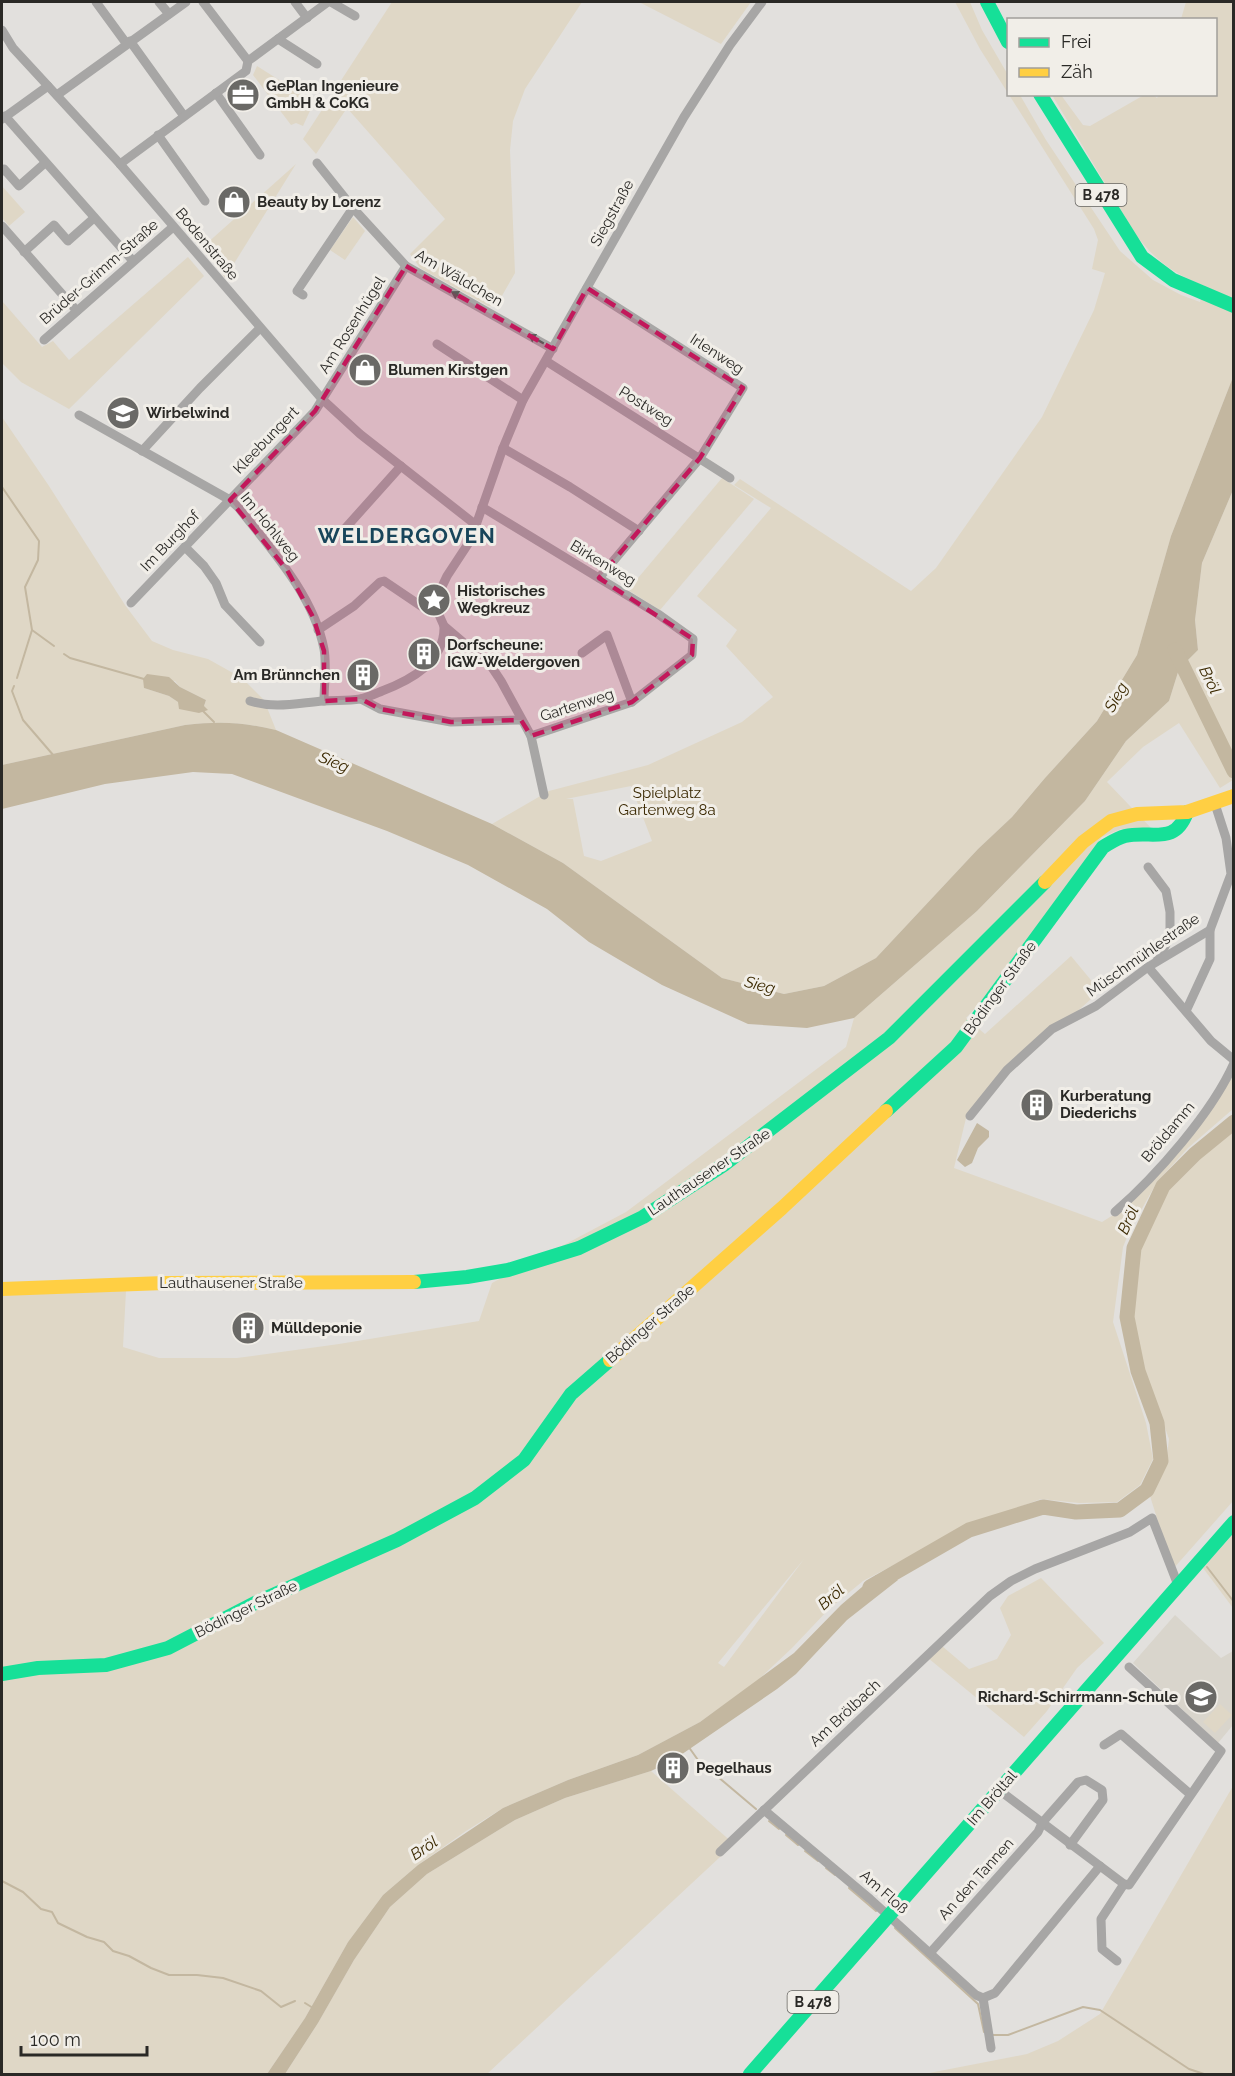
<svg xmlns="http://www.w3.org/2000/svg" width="1235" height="2076" font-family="Raleway,sans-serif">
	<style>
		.built { fill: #d9d5cc }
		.green { fill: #dfd7c6; fill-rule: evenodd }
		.water { fill: #c3b7a0 }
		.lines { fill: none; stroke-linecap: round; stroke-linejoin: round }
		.stream { stroke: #c3b7a0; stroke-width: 2 }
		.river { stroke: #c3b7a0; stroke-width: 15 }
		.street { stroke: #a7a6a5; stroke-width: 9 }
		.fast { stroke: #16e098; stroke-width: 14 }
		.slow { stroke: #ffcf43; stroke-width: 14 }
		.oneway { fill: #5c5b59 }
		.marked { fill: #c2185b; fill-opacity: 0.2; stroke: #c2185b; stroke-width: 4.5; stroke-dasharray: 12 8; stroke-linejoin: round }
		.labels { text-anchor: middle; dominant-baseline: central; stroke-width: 6; stroke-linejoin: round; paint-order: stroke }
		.shield { fill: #f1eee8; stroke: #666460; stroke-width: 1.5 }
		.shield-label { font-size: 14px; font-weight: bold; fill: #2a2926 }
		.poi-label { font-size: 15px; font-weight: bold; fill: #2a2926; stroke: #f1eee8; text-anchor: start }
		.street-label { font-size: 15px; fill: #2a2926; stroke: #f1eee8 }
		.park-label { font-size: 15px; fill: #3a2800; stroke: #f1eee8 }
		.water-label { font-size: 16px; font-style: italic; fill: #3b2900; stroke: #f1eee8 }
		.district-label { font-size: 21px; font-weight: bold; letter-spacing: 1.5px; fill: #18455a; stroke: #f1eee8 }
	</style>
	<rect width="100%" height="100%" fill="#e2e0dd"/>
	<path class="built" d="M 1175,1615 L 1221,1658 L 1233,1651 L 1233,1725 L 1218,1743 L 1133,1663 Z"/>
	<g class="green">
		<path d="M 392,2 L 582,2 L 525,89 L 513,121 L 510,150 L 515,273 L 499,301 L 493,306 L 488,306 L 420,268 L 410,254 L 445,219 L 347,108 L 316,154 L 303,139 Z"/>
		<path d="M 639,2 L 751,2 L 721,44 Z"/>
		<path d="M 955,2 L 970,2 L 982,30 L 1008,75 L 1008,94 L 1020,95 L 1046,140 L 1120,251 L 1153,280 L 1181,295 L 1200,302 L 1204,286 C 1172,272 1158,263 1136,235 L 1052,95 L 1061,95 L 1083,125 L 1090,126 L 1144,95 L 1153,95 L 1157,98 L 1159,95 L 1216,94 L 1216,20 L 1181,19 L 1186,2 L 1233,2 L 1233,377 L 1171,536 L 1137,655 L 1097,721 L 1045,778 L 1012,817 L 978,849 L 876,958 L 824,986 L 784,994 L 722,978 L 563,863 L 492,824 L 549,791 L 648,765 L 742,722 L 773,697 L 726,646 L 737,630 L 697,596 L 771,508 L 734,485 L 740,479 L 911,591 L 936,568 L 1042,417 L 1094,310 L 1105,273 L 1092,269 L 1098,240 L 1094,229 L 980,49 ZM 631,786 L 652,841 L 601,861 L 584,856 L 573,799 L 566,799 Z"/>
		<path d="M 257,66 L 314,102 L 303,126 L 296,123 L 291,125 L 253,75 Z"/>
		<path d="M 296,164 L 225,278 L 221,273 L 221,265 L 205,245 Z"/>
		<path d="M 2,186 L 25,212 L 9,226 L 2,218 Z"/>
		<path d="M 353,217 L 365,231 L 345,260 L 330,250 Z"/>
		<path d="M 188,257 L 204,276 L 69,409 L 21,382 L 2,363 L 2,301 L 42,347 L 53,341 L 69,360 Z"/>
		<path d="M 2,417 L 49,486 L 125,605 L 152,641 L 173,650 L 208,659 L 242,678 L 264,700 L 276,730 C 242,722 220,721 185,725 L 2,765 ZM 175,681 L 180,687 L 206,700 L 204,706 L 178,702 L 169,696 L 144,688 Z"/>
		<path d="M 722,478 L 754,499 L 660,610 L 628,590 Z"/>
		<path d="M 1233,490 L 1233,780 L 1220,788 L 1179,723 L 1143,747 L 1107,782 L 1152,829 L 1121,829 L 1102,837 L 980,1003 L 966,1018 L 985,1034 L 1071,956 L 1100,991 L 1034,1050 L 967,1114 L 954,1168 L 1102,1222 L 1118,1212 L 1183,1144 L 1233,1069 L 1233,1109 L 1188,1148 L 1157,1182 L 1130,1230 L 1123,1247 L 1113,1322 L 1146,1423 L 1153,1459 L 1140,1485 L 1117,1502 L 1079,1503 L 1041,1499 L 968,1526 L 863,1581 L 829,1609 L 792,1648 L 757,1681 L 700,1722 L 638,1755 L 568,1780 L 503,1808 L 466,1831 L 418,1865 L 383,1895 L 348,1942 L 305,2018 L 267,2074 L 2,2074 L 2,1289 L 126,1291 L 123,1347 L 159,1358 L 237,1358 L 339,1344 L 479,1321 L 492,1283 L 626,1212 L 846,1047 L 854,1018 L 977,911 L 1085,801 L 1126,741 L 1169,701 L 1179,669 L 1198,650 L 1195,620 L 1202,563 ZM 804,1559 L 727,1663 L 724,1667 L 718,1663 Z"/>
		<path d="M 1233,1127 L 1233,1501 L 1173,1569 L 1150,1496 L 1166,1465 L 1169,1439 L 1143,1366 L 1131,1316 L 1137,1251 L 1165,1188 Z"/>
		<path d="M 1233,1534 L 1233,1608 L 1203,1568 Z"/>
		<path d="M 1041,1578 L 1104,1643 L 1077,1668 L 1047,1711 L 1024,1737 L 928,1658 L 942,1646 L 969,1669 L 997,1659 L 1011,1635 L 1000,1608 L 1008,1596 Z"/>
		<path d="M 1220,1704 L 1232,1715 L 1215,1733 L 1203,1722 Z"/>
		<path d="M 651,1771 L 734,1844 L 487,2074 L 285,2074 L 318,2023 L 354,1960 L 390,1907 L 427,1874 L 515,1820 L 565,1798 Z"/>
		<path d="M 1233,1786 L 1233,2074 L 924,2074 L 1027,2054 L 1058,2041 L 1100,2014 Z"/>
	</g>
	<g class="water">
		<path d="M 1233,377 L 1233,490 L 1202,563 L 1195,620 L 1198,650 L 1179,669 L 1169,701 L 1126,741 L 1085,801 L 977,911 L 854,1018 L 807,1028 L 748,1024 L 662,985 L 589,942 L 547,909 L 468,865 L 387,831 L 232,774 L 193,772 L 105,784 L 2,809 L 2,765 L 185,725 C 220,721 242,722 276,730 L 492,824 L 563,863 L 722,978 L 784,994 L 824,986 L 876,958 L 978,849 L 1012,817 L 1045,778 L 1097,721 L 1137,655 L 1171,536 Z"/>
		<path d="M 147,674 L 169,677 L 180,687 L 206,700 L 204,706 L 208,710 L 199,713 L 179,709 L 178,702 L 169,696 L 144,688 L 143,679 Z"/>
		<path d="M 977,1123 L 989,1131 L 989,1137 L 978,1148 L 972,1163 L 965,1167 L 957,1160 Z"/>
		<path d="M 876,1575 L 898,1580 L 847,1620 L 796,1674 L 777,1689 L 672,1761 L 651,1771 L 565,1798 L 515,1820 L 427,1874 L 390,1907 L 354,1960 L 318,2023 L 285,2074 L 267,2074 L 305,2018 L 348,1942 L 383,1895 L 418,1865 L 503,1808 L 568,1780 L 638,1755 L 700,1722 L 794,1653 L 841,1605 Z"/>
	</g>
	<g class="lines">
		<g class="stream">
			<path d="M 2,487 L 39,541 L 38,560 L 25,587 L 32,630 L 54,646"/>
			<path d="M 64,654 L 70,658 L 144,679"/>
			<path d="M 17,678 L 32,630"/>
			<path d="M 14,686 L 12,691 L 23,720 L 54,756"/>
			<path d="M 203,711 L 214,722"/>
			<path d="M 1207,1567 L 1234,1602"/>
			<path d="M 688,1746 L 698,1760 L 756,1809"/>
			<path d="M 769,1821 L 779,1829"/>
			<path d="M 786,1835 L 798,1845"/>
			<path d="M 805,1851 L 818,1861"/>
			<path d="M 826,1868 L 835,1875"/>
			<path d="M 2,1881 L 23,1892 L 41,1909 L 52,1912 L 58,1923 L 87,1937 L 104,1942 L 113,1951 L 129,1956 L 151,1968 L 169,1975 L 197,1975 L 223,1978 L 261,1991 L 281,2007 L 295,2001"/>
			<path d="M 849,1888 L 876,1911"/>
			<path d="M 895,1928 L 978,2004 L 984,2032"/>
			<path d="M 305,2003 L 313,2008"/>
			<path d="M 993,2035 L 1008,2035 L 1083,2007 L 1100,2010 L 1189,2069 L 1204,2074"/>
		</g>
		<g class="river">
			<path d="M 1175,650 L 1234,771"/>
			<path d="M 870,1587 L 969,1530 L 1043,1507 L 1076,1512 L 1120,1510 L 1147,1490 L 1161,1461 L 1157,1423 L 1138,1371 L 1127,1317 L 1134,1248 L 1163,1186 L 1195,1154 L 1234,1122"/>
		</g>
		<g class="street">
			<path d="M 96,2 L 126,43"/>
			<path d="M 159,2 L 169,14"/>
			<path d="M 203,2 L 248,61"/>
			<path d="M 295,2 L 307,18"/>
			<path d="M 331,2 L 355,16"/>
			<path d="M 2,30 L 13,48 L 120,164 L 322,399 L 360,434 L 476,525"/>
			<path d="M 278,39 L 317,64"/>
			<path d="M 130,41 L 184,116"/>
			<path d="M 216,93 L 260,155"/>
			<path d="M 57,95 L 186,2"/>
			<path d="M 5,116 L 133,261"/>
			<path d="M 2,119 L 48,86"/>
			<path d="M 158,135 L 205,201"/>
			<path d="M 317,163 L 353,208 L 406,266 L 553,349"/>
			<path d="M 120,164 L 246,71 L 248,61 L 328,2"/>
			<path d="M 2,171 L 4,169 L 19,186 L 45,163"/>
			<path d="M 2,226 L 77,311"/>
			<path d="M 24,252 L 54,225 L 68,241 L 94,218"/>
			<path d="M 587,288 L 743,388 L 700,458 L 599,578"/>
			<path d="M 303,295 L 297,291 L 353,208"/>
			<path d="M 44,340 L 173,227"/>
			<path d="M 437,344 L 523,400"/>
			<path d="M 546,361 L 730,478"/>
			<path d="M 79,415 L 230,500 L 238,507 C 271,549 314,596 324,649 C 327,665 324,684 324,701"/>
			<path d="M 503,448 L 570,487 L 639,531"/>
			<path d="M 142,451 L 200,388 L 260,328"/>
			<path d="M 482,507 L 658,614 L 693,639 L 692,655 L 632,702 L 531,736"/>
			<path d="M 341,533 L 401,466"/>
			<path d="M 185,547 L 204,566 L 216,583 L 225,605 L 260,642"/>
			<path d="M 131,603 L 315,411 L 406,266"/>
			<path d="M 318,630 L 354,606 L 380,582 L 384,581 L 421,606 L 436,608"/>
			<path d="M 582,653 L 607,635 L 632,702"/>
			<path d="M 361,699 L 380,709 L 451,722 L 521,720"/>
			<path d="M 250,701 C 274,709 298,703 323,701 C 335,700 348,701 360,699 C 367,698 375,694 382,691 C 411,680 445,662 444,626"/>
			<path d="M 544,795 L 531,736 L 501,681 L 491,666 L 444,626 L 436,608 L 439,593 L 447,576 L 468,544 L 476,525 L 503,448 L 523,400 L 684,117 L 730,45 L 762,2"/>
			<path d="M 1148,867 L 1166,891 L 1170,912 L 1170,937 L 1157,961"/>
			<path d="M 1148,967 L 1211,1041 L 1234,1060"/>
			<path d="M 1186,1011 L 1210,959 L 1210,930"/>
			<path d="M 970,1116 L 1007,1070 L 1052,1029 L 1096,1006 L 1148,967 L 1210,930 L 1231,874 L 1226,838 L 1215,804"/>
			<path d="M 1115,1212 C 1156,1176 1212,1113 1234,1063"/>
			<path d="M 1104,1745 L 1121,1734 L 1190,1794"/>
			<path d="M 999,1790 L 1124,1884 L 1129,1885 L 1221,1751 L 1129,1667"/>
			<path d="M 764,1810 L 870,1899 L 976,1995 L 983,1998 L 991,2048"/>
			<path d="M 720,1852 L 990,1596 L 1011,1581 L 1035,1569 L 1130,1532 L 1152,1518 L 1178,1585"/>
			<path d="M 930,1953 L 1038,1832 L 1042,1823 L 1078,1782 L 1086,1780 L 1102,1790 L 1103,1800 L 1070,1845"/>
			<path d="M 1117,1961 L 1102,1949 L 1101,1919 L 1124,1884"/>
			<path d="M 983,1998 L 995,1993 L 1100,1866"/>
		</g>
		<g class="fast">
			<path d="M 987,2 L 1008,42"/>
			<path d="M 1040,94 L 1142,257 L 1173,280 L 1234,306"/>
			<path d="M 886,1111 L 956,1047 L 1103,847 C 1110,843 1117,838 1125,836 C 1152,830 1175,846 1187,812"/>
			<path d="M 414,1282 L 467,1277 L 508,1270 L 579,1248 L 643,1217 L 725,1164 L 889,1038 L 1045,882"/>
			<path d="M 2,1674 L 38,1668 L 106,1665 L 168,1648 L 255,1603 L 397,1540 L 475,1498 L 524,1460 L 571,1394 L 610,1360"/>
			<path d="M 750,2074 L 1234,1522"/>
		</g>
		<g class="slow">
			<path d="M 1045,882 L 1083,842 L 1111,821 L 1137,814 L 1187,812 L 1234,796"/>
			<path d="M 2,1289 L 164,1283 L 414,1282"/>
			<path d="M 610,1360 L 782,1208 L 886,1111"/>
		</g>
	</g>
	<defs><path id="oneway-solid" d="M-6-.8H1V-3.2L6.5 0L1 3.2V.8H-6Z" transform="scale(1.5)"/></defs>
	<g class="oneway">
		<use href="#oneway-solid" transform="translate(459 296) rotate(-150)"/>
		<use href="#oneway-solid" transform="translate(536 339) rotate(-150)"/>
	</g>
	<path class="marked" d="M 406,266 L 553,349 L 587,288 L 743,388 L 700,458 L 599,578 L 693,639 L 692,655 L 632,702 L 531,736 L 521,720 L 451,722 L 380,709 L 361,699 L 324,701 L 324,651 L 313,617 L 287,570 L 230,500 L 315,411 Z"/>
	<defs>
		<g id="office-disc" transform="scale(1.725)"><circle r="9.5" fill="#6a6966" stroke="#f1eee8"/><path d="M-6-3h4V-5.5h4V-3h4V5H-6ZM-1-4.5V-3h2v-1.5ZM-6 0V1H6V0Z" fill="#fff"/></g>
		<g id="shop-disc" transform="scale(1.725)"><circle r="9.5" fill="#6a6966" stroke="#f1eee8"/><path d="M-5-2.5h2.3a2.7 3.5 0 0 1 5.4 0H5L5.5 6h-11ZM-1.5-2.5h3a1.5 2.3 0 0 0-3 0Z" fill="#fff"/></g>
		<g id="school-disc" transform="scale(1.725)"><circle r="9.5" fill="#6a6966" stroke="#f1eee8"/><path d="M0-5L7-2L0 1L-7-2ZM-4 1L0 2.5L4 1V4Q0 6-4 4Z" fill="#fff"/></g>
		<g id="sight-disc" transform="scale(1.725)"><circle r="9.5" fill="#6a6966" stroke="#f1eee8"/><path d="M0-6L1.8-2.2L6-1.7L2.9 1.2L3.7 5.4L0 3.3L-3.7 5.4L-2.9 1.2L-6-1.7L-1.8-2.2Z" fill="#fff"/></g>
		<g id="building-disc" transform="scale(1.725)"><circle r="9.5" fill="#6a6966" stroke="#f1eee8"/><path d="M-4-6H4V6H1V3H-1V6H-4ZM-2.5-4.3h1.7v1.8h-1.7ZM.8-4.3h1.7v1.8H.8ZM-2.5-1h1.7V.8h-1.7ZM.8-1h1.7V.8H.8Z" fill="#fff"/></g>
	</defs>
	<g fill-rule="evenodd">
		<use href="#office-disc" x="243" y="95"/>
		<use href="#shop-disc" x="234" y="202"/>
		<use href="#shop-disc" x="365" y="370"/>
		<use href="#school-disc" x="123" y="413"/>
		<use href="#sight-disc" x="434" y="600"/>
		<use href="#building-disc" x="424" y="654"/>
		<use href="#building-disc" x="363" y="675"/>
		<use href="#building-disc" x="1037" y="1105"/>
		<use href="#building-disc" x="248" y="1328"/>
		<use href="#school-disc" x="1201" y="1697"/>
		<use href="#building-disc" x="673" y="1768"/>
	</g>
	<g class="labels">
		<g class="shield">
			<rect x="1075.5" y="184" width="51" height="22" rx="4.5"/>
			<rect x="787.5" y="1991" width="51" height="22" rx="4.5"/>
		</g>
		<g class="shield-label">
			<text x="1101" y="195">B 478</text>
			<text x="813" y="2002">B 478</text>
		</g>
		<g class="poi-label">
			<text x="266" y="86">GePlan Ingenieure<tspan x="266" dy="17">GmbH &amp; CoKG</tspan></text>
			<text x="257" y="202">Beauty by Lorenz</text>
			<text x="388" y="370">Blumen Kirstgen</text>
			<text x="146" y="413">Wirbelwind</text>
			<text x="457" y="591">Historisches<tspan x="457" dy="17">Wegkreuz</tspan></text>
			<text x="447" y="645">Dorfscheune:<tspan x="447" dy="17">IGW-Weldergoven</tspan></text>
			<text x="340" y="675" text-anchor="end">Am Brünnchen</text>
			<text x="1060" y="1096">Kurberatung<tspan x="1060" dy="17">Diederichs</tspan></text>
			<text x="271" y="1328">Mülldeponie</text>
			<text x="1178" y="1697" text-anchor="end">Richard-Schirrmann-Schule</text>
			<text x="696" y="1768">Pegelhaus</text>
		</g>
		<g class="street-label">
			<text transform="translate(612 213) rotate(-61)">Siegstraße</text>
			<text transform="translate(207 244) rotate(50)">Bodenstraße</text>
			<text transform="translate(99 272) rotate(-41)">Brüder-Grimm-Straße</text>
			<text transform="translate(459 278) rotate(30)">Am Wäldchen</text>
			<text transform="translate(352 325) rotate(-58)">Am Rosenhügel</text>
			<text transform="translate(717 354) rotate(33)">Irlenweg</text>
			<text transform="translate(646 406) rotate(32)">Postweg</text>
			<text transform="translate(266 440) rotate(-46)">Kleebungert</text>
			<text transform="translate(270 527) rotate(51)">Im Hohlweg</text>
			<text transform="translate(170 541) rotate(-46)">Im Burghof</text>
			<text transform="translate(603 563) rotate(31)">Birkenweg</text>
			<text transform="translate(577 705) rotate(-18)">Gartenweg</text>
			<text transform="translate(1143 955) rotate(-35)">Müschmühlestraße</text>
			<text transform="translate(1000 988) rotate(-54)">Bödinger Straße</text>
			<text transform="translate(1168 1132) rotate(-50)">Bröldamm</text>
			<text transform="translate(709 1172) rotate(-34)">Lauthausener Straße</text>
			<text x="231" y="1283">Lauthausener Straße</text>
			<text transform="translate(650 1324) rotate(-41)">Bödinger Straße</text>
			<text transform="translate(246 1609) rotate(-26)">Bödinger Straße</text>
			<text transform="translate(845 1713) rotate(-43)">Am Brölbach</text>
			<text transform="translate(992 1798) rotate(-49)">Im Bröltal</text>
			<text transform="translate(976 1879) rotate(-48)">An den Tannen</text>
			<text transform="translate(884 1892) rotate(41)">Am Floß</text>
		</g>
		<g class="park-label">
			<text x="667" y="793">Spielplatz<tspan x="667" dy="17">Gartenweg 8a</tspan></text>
		</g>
		<g class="water-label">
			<text transform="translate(1210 680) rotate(64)">Bröl</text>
			<text transform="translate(1116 697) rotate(-61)">Sieg</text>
			<text transform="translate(334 762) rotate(22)">Sieg</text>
			<text transform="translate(760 985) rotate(14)">Sieg</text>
			<text transform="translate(1128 1220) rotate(-65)">Bröl</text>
			<text transform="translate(831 1597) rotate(-41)">Bröl</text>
			<text transform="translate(424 1848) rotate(-34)">Bröl</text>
		</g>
		<g class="district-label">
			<text x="407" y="535">WELDERGOVEN</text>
		</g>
	</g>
	<rect width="1235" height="2076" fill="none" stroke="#2a2926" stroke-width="6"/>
	<rect x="1007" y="18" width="210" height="78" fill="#f1eee8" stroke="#a19f9a" stroke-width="1.5"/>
	<rect x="1019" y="38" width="30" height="9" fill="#16e098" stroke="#a19f9a" stroke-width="1.5"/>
	<text x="1061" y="48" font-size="18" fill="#2a2926">Frei</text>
	<rect x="1019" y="68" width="30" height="9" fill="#ffcf43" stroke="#a19f9a" stroke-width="1.5"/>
	<text x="1061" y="78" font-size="18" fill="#2a2926">Zäh</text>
	<path d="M21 2046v9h126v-9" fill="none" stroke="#2a2926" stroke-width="3"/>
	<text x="30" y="2046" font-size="18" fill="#2a2926" stroke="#f1eee8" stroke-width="4.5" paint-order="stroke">100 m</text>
</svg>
